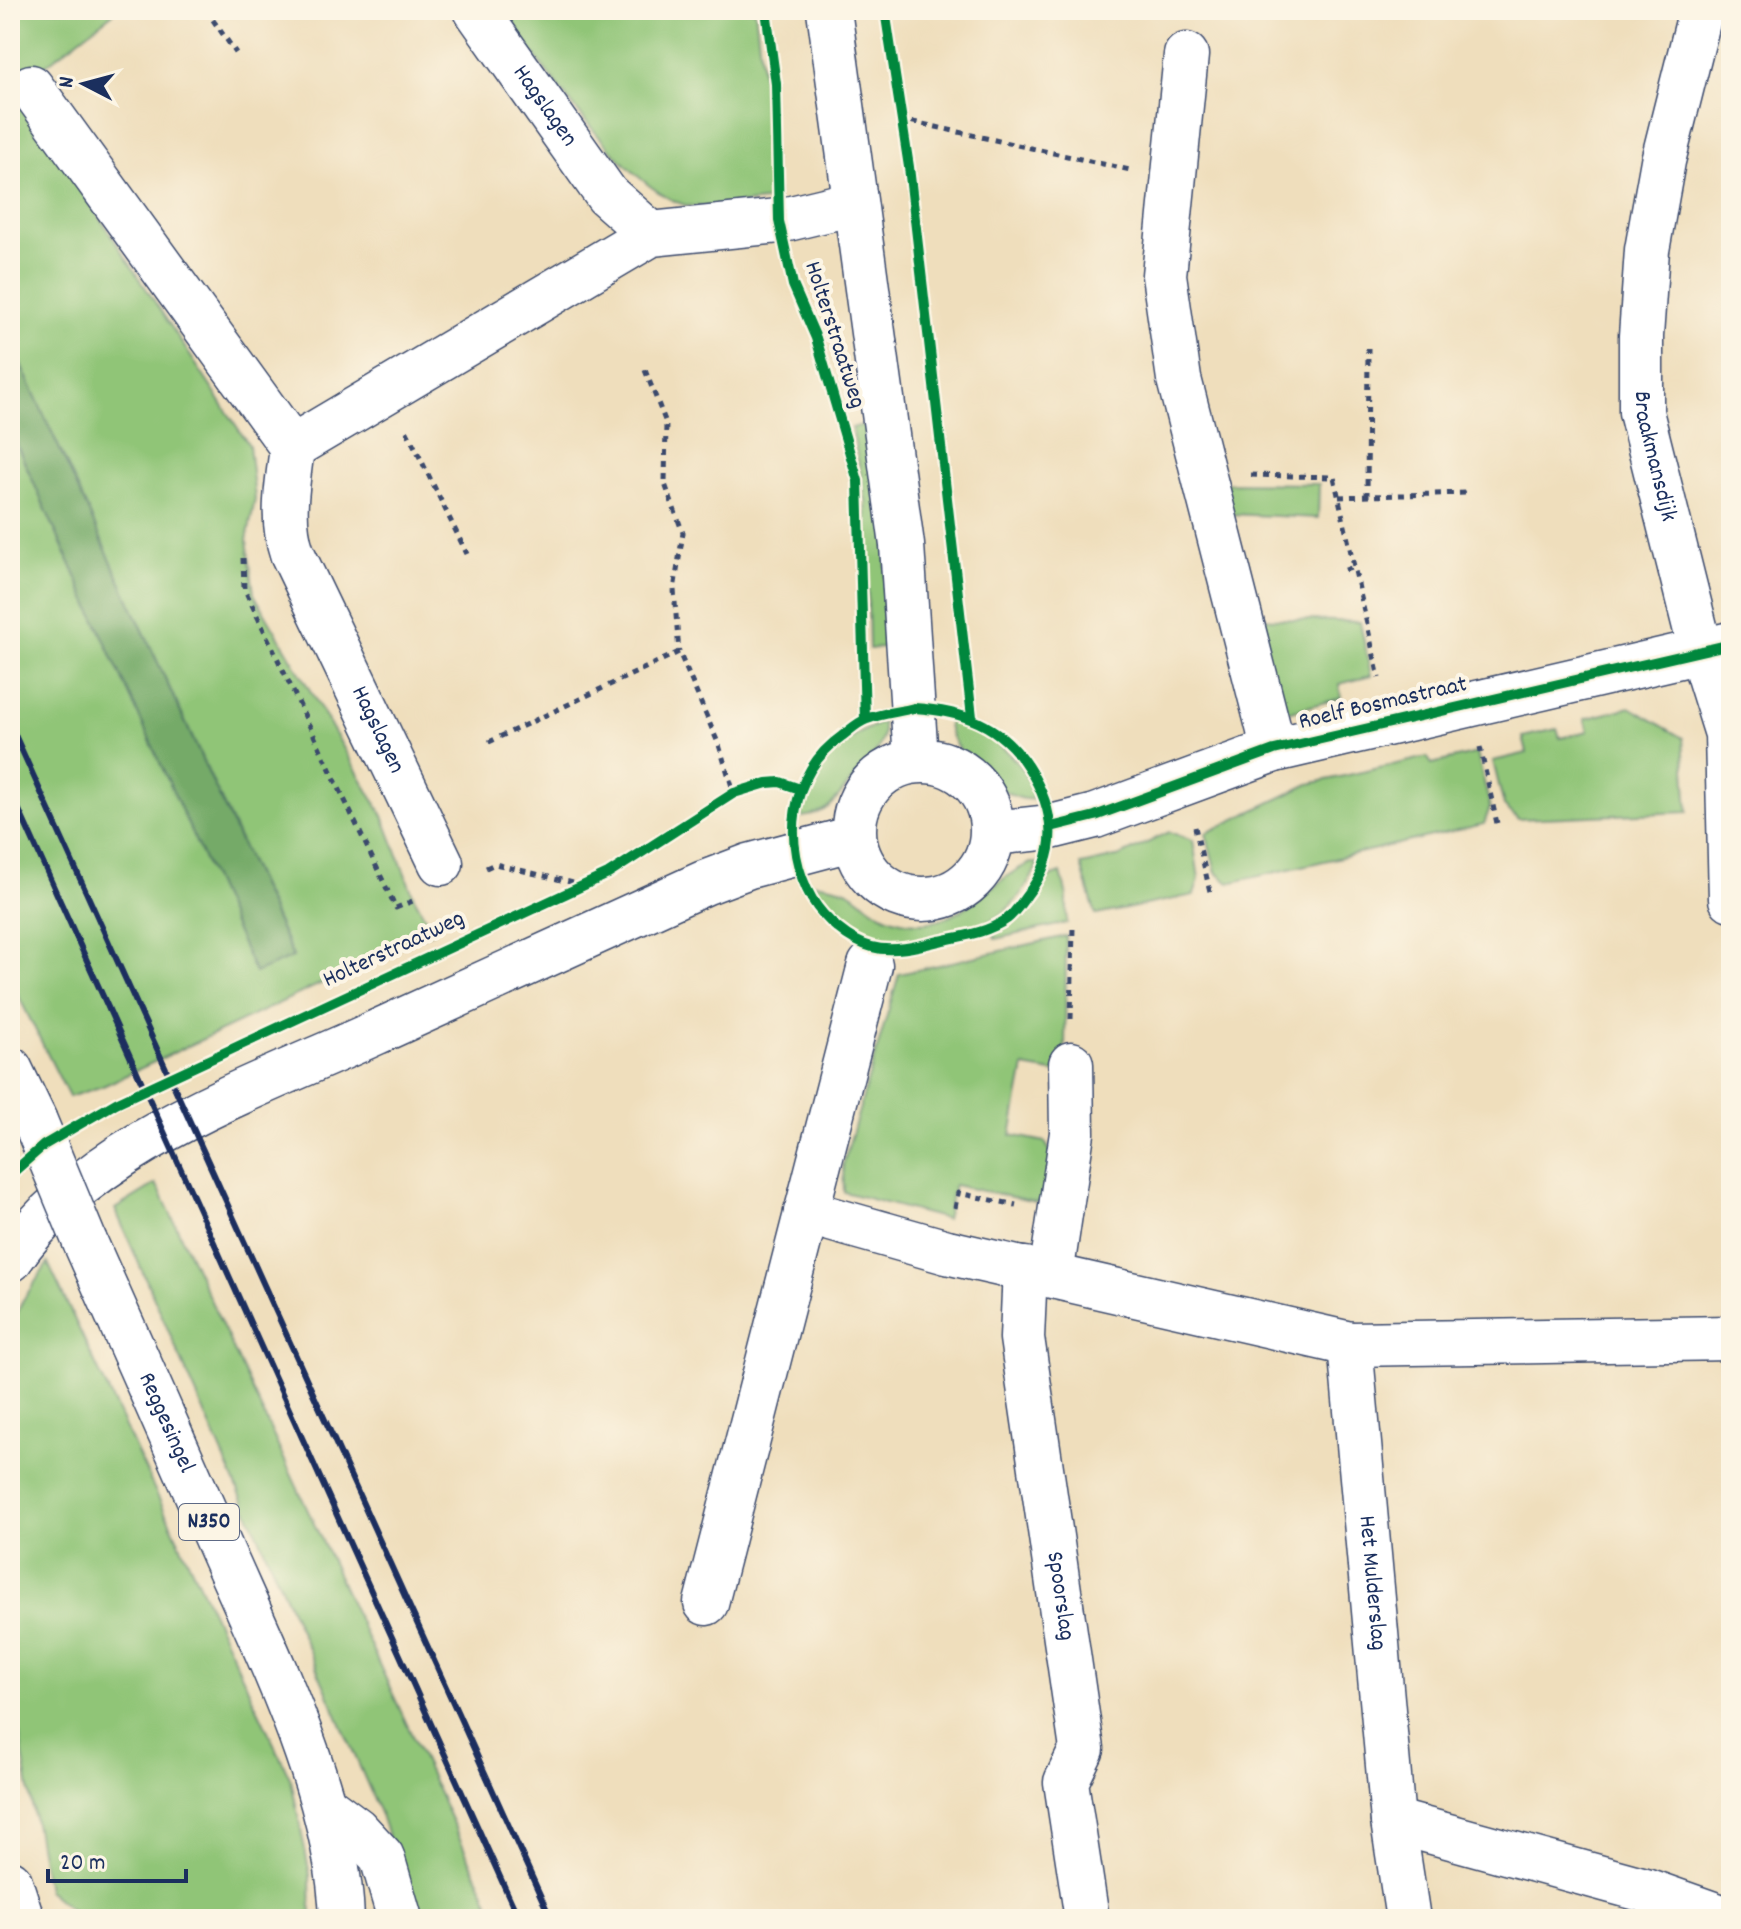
<svg xmlns="http://www.w3.org/2000/svg" width="1741" height="1929" font-family="Dekko,sans-serif">
	<style>
		.green { fill: #90c577; stroke: #567a6a; stroke-width: 2 }
		.forest { fill: #74aa68; stroke: #486c63; stroke-width: 2 }
		.lines { fill: none; stroke-linecap: round; stroke-linejoin: round }
		.street-casing { stroke: #3b496c; stroke-width: 47 }
		.secondary-casing { stroke: #3b496c; stroke-width: 47 }
		.primary-casing { stroke: #3b496c; stroke-width: 47 }
		.path { stroke: #3b496c; stroke-width: 5; stroke-dasharray: 6 6; stroke-linecap: butt }
		.street { stroke: #fff; stroke-width: 44 }
		.secondary { stroke: #fff; stroke-width: 44 }
		.primary { stroke: #fff; stroke-width: 44 }
		.rail { stroke: #1b2f5e; stroke-width: 6 }
		.primary-bridge-casing { stroke: #3b496c; stroke-width: 47; stroke-linecap: butt }
		.primary-bridge { stroke: #fff; stroke-width: 44 }
		.cycleway-casing { stroke: #fcf5e5; stroke-width: 15 }
		.cycleway { stroke: #00873e; stroke-width: 10 }
		.labels { text-anchor: middle; dominant-baseline: central; stroke-width: 8; stroke-linejoin: round; paint-order: stroke }
		.shield { fill: #fcf5e5; stroke: #5e6a86; stroke-width: 2 }
		.shield-label { font-size: 22px; font-weight: bold; fill: #1b2f5e }
		.street-label { font-size: 24px; fill: #1b2f5e; stroke: #fcf5e5 }
	</style>
	<rect width="100%" height="100%" fill="#fcf5e5"/>
	<filter id="ink" filterUnits="userSpaceOnUse"><feTurbulence type="fractalNoise" baseFrequency=".0125" numOctaves="2"/><feDisplacementMap in="SourceGraphic" scale="16" xChannelSelector="R" yChannelSelector="G"/><feConvolveMatrix kernelMatrix="1 2 1 2 8 2 1 2 1" color-interpolation-filters="sRGB"/></filter>
	<filter id="wash" filterUnits="userSpaceOnUse"><feTurbulence type="fractalNoise" baseFrequency=".006" numOctaves="4" result="noise"/><feDisplacementMap in="SourceGraphic" scale="32" xChannelSelector="R" yChannelSelector="G"/><feGaussianBlur stdDeviation="1.8" result="paint"/><feColorMatrix in="noise" values="0 0 0 0 0 0 0 0 0 0 0 0 0 0 0 0 0 1.4 0 .05"/><feComposite in="paint" operator="in"/></filter>
	<g filter="url(#wash)">
		<rect width="100%" height="100%" fill="#efdebc"/>
		<g class="green">
			<path d="M 10,10 L 117,10 L 15,89 L 249,445 L 255,499 L 247,540 L 254,594 L 383,816 L 414,897 L 433,931 L 103,1086 L 69,1097 L 10,979 L 10,430 L 255,973 L 293,956 L 10,341 Z"/>
			<path d="M 500,10 L 755,10 L 777,200 C 756,201 703,210 685,205 C 626,190 539,59 500,10 Z"/>
			<path d="M 866,424 L 887,532 L 883,648 L 869,649 L 866,501 L 852,428 Z"/>
			<path d="M 1220,483 L 1319,484 L 1318,518 L 1229,514 Z"/>
			<path d="M 1255,618 L 1360,622 L 1371,676 L 1339,684 L 1341,698 L 1276,715 Z"/>
			<path d="M 1630,707 L 1683,738 L 1688,812 L 1518,819 L 1504,806 L 1493,761 L 1527,753 L 1523,737 L 1557,729 L 1560,738 L 1588,731 L 1585,719 Z"/>
			<path d="M 948,717 C 982,726 1030,761 1033,799 C 1004,804 943,747 948,717 Z"/>
			<path d="M 882,722 C 888,745 868,762 855,777 C 838,796 830,815 801,817 C 796,772 847,737 882,722 Z"/>
			<path d="M 1477,753 L 1490,807 L 1484,824 L 1229,883 L 1216,872 L 1206,833 L 1309,784 L 1427,757 L 1432,764 Z"/>
			<path d="M 1169,832 L 1193,840 L 1199,879 L 1194,895 L 1096,915 L 1081,865 L 1121,856 Z"/>
			<path d="M 1031,863 L 1038,863 C 1030,884 1016,904 997,917 C 973,931 904,947 877,940 C 847,933 827,912 811,887 L 816,883 C 829,886 841,886 852,893 C 866,903 877,914 894,919 C 958,938 981,884 1031,863 Z"/>
			<path d="M 1061,873 L 1067,896 L 1067,923 L 995,939 L 994,934 L 1018,918 L 1049,877 Z"/>
			<path d="M 1066,936 L 1065,1054 L 1058,1073 L 1024,1067 L 1011,1135 L 1045,1142 L 1057,1164 L 1050,1205 L 954,1185 L 946,1219 L 844,1192 L 843,1165 L 899,974 Z"/>
			<path d="M 156,1184 L 160,1191 L 497,1919 L 416,1919 L 381,1815 L 115,1209 Z"/>
			<path d="M 48,1263 L 291,1780 L 310,1875 L 311,1919 L 82,1919 L 47,1890 L 10,1682 L 10,1329 L 23,1300 Z"/>
		</g>
		<path class="forest" d="M 10,341 L 293,957 L 255,973 L 10,430 Z"/>
	</g>
	<g filter="url(#ink)">
		<g class="lines">
			<g class="street-casing">
				<g id="street">
					<path id="s1" d="M 476,10 L 607,195 L 651,234"/>
					<path id="s2" d="M 1701,10 L 1663,161 L 1647,250 L 1641,336 L 1641,412 L 1701,651 L 1727,734 L 1731,899"/>
					<path d="M 1186,55 L 1164,275 L 1179,379 L 1274,750"/>
					<path id="s3" d="M 31,87 L 292,447 C 288,483 280,518 292,553 L 441,863"/>
					<path d="M 292,447 L 651,234 L 779,221 L 854,203"/>
					<path d="M 806,1212 L 947,1252 L 1350,1344 L 1731,1338"/>
					<path id="s4" d="M 1025,1269 L 1022,1338 L 1082,1749 L 1066,1782 L 1087,1919"/>
					<path d="M 1051,1275 L 1072,1133 L 1071,1064"/>
					<path id="s5" d="M 1350,1344 L 1393,1821 L 1408,1919"/>
					<path d="M 706,1603 L 870,965"/>
					<path d="M 1393,1821 L 1645,1890 L 1727,1919"/>
				</g>
			</g>
			<g class="secondary-casing">
				<g id="secondary">
					<path d="M 829,10 L 902,545 L 916,760"/>
					<circle cx="923" cy="830" r="69"/>
					<path d="M 993,833 L 1051,827 L 1095,816 L 1274,750 L 1731,644"/>
					<path d="M 10,1260 C 87,1144 255,1088 377,1032 C 486,982 595,932 704,883 L 749,866 L 854,838"/>
					<path d="M 10,1882 L 22,1919"/>
				</g>
			</g>
			<g class="primary-casing">
				<g id="primary">
					<path d="M 10,1069 L 34,1119"/>
					<path id="s6" d="M 85,1242 C 132,1347 179,1453 225,1558 C 274,1668 338,1798 342,1919"/>
					<path d="M 325,1806 L 356,1829 L 382,1857 L 400,1919"/>
				</g>
			</g>
			<g class="path">
				<path d="M 206,10 L 236,53"/>
				<path d="M 10,11 L 11,10"/>
				<path d="M 900,119 L 1130,170"/>
				<path d="M 645,370 L 666,423 L 665,484 L 683,533 L 674,590 L 679,652"/>
				<path d="M 407,431 L 467,554"/>
				<path d="M 1251,475 L 1334,477 L 1379,678"/>
				<path d="M 1339,497 L 1466,493"/>
				<path d="M 1367,497 L 1368,348"/>
				<path d="M 243,558 L 244,588 L 396,908 L 415,900"/>
				<path d="M 1345,570 L 1354,567"/>
				<path d="M 489,742 L 679,652 L 719,745 L 734,793"/>
				<path d="M 1480,747 L 1498,828"/>
				<path d="M 1195,827 L 1211,896"/>
				<path d="M 486,868 L 495,864 L 582,885"/>
				<path d="M 1071,1019 L 1073,928"/>
				<path d="M 955,1208 L 958,1193 L 1016,1205"/>
			</g>
			<use href="#street" class="street"/>
			<use href="#secondary" class="secondary"/>
			<use href="#primary" class="primary"/>
			<g class="rail">
				<path d="M 10,724 L 551,1919"/>
				<path d="M 10,790 L 519,1919"/>
			</g>
			<g class="primary-bridge-casing">
				<path id="primary-bridge" d="M 34,1119 L 85,1242"/>
			</g>
			<use href="#primary-bridge" class="primary-bridge"/>
			<g class="cycleway-casing">
				<g id="cycleway">
					<path d="M 766,10 L 776,84 L 779,221 L 793,285 L 816,338 L 858,481 L 865,719"/>
					<path d="M 885,10 L 909,167 L 972,717"/>
					<path d="M 914,708 C 962,711 1001,724 1028,767 C 1056,811 1060,853 1027,895 C 1021,903 1015,913 1007,919 C 987,933 962,936 939,941 C 919,946 892,953 872,947 C 849,941 824,919 812,899 C 781,845 789,773 842,736 C 850,730 858,722 867,719 C 882,713 899,712 914,708 Z"/>
					<path d="M 1051,827 L 1095,816 L 1274,750 L 1731,644"/>
					<path d="M 10,1175 L 44,1145 L 116,1103 L 608,874 L 734,793 L 767,783 L 780,782 L 800,789"/>
				</g>
			</g>
			<use href="#cycleway" class="cycleway"/>
		</g>
	</g>
	<g class="labels">
		<rect class="shield" x="179" y="1504" width="60" height="36" rx="6"/>
		<g class="shield-label">
			<text x="209" y="1522">N350</text>
		</g>
		<g class="street-label">
			<text stroke="none"><textPath href="#s1" startOffset="118">Hagslagen</textPath></text>
			<text transform="translate(834 335) rotate(72)">Holterstraatweg</text>
			<text stroke="none"><textPath href="#s2" startOffset="454">Braakmansdijk</textPath></text>
			<text transform="translate(1383 704) rotate(-13)">Roelf Bosmastraat</text>
			<text stroke="none"><textPath href="#s3" startOffset="748">Hagslagen</textPath></text>
			<text transform="translate(394 950) rotate(-25)">Holterstraatweg</text>
			<text stroke="none"><textPath href="#s6" startOffset="198">Reggesingel</textPath></text>
			<text stroke="none"><textPath href="#s5" startOffset="240">Het Mulderslag</textPath></text>
			<text stroke="none"><textPath href="#s4" startOffset="330">Spoorslag</textPath></text>
		</g>
	</g>
	<rect width="1741" height="1929" fill="none" stroke="#fcf5e5" stroke-width="40"/>
	<g transform="translate(84 84) rotate(276)" stroke="#fcf5e5" stroke-width="6" paint-order="stroke">
	<path d="M0-6L14 30L0 20L-14 30Z" fill="#1b2f5e"/>
	<text y="-12" font-size="22" font-weight="bold" text-anchor="middle" fill="#1b2f5e">N</text>
	</g>
	<path d="M48 1869v12h138v-12" fill="none" stroke="#1b2f5e" stroke-width="4"/>
	<text x="60" y="1869" font-size="24" fill="#1b2f5e" stroke="#fcf5e5" stroke-width="6" paint-order="stroke">20 m</text>
</svg>
